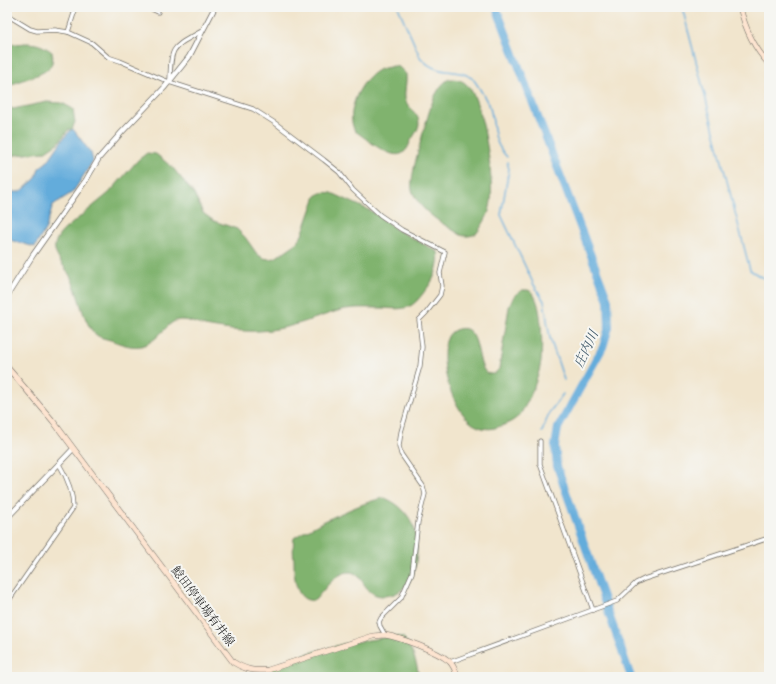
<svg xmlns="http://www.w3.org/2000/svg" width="776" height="684" font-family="'IM FELL French Canon','Noto Serif JP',serif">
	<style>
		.forest { fill: #80b36e; stroke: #566f4c }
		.water { fill: #64acdb; stroke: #486c83 }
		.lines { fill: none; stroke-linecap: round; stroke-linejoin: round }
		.stream { stroke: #64acdb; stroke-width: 1.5 }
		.river { stroke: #64acdb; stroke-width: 8 }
		.minor-casing { stroke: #706c64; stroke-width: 5 }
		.tertiary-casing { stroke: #706c64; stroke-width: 6 }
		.secondary-casing { stroke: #706c64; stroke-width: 6 }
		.minor { stroke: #fff; stroke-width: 3.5 }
		.tertiary { stroke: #fff; stroke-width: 4.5 }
		.secondary { stroke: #fde4d0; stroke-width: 5 }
		.labels { text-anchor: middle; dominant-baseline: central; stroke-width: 4; stroke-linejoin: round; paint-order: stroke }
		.street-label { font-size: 12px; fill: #2b2b2b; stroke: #f6f6f2 }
		.water-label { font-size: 13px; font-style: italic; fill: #3f5869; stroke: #f6f6f2 }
	</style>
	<rect width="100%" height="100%" fill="#f6f6f2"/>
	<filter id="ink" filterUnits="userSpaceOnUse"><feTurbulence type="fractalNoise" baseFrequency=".025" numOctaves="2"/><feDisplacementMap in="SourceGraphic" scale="8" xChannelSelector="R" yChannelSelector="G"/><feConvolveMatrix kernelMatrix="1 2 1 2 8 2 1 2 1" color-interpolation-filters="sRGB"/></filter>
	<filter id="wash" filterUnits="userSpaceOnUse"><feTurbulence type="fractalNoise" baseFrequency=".012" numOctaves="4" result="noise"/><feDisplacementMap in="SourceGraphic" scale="16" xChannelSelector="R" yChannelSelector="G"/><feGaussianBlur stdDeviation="0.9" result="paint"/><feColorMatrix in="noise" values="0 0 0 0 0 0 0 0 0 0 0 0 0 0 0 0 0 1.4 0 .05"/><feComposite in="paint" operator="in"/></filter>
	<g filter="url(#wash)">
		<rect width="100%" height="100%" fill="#f1e5cd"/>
		<g class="forest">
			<path d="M 25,43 C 36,43 43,45 52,52 C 59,79 18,75 7,89 L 7,45 Z"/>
			<path d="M 393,66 L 399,67 L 406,74 C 407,82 404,91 405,99 C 407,108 419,113 419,123 C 419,129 413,137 410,142 C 409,146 407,150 403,153 C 391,161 366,138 355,131 C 345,114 359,83 375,72 C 380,68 387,68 393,66 Z"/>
			<path d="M 449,79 C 457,79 463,80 468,86 C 483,101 496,187 490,207 C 488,217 482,226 476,234 C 470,236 467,237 461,235 C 442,223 420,212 412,190 C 408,181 429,110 434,98 C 438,90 442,83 449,79 Z"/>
			<path d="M 47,102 L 62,103 L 73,109 L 75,122 L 72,129 L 68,130 L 59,142 L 44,152 L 7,156 L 7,106 L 13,109 Z"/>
			<path d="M 147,153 L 156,154 L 173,168 L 194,194 L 203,213 L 214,221 L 237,229 L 245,237 L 257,254 L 263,258 L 269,259 L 275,258 L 297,243 L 302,235 L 316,196 C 321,192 326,192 332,193 L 373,212 L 397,230 L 438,252 C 440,263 435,278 428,287 C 423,293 419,300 412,305 C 402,311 391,308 380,308 C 367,308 353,307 341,310 C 313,318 288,330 259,331 C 241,332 222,329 205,326 C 197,324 189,320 181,320 C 173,320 169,325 164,330 C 147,348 138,350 116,342 C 110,339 103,339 98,336 C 83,327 79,291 69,274 C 58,257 46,248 64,230 L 109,193 L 138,160 Z"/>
			<path d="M 522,290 C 524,290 526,290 528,290 C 544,295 542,349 541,362 C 538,379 530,399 521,413 C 515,421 507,424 498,427 C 488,431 476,428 468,420 C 454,405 445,381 444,360 C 444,353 444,345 447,339 C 448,335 451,332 455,330 C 480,320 476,359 484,370 C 486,374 490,374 494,374 L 499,369 L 509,307 L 514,296 Z"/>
			<path d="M 385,498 C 399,504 409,514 414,528 C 421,554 417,595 383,596 C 363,596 364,573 350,572 C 336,572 324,590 315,600 C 294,604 294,573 294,560 C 293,553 293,545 294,538 C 310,527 368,499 385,498 Z"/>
			<path d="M 394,636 L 403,637 C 412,649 417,662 419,677 L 259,677 L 282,662 L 302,655 L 343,644 Z"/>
		</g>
		<path class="water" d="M 73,129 L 91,153 L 93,161 L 73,192 L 53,205 L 46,228 L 35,247 L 13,241 L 7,238 L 7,192 L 19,192 L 24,189 L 36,178 L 39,168 L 48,161 L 63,139 L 69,132 Z"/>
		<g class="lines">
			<g class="stream">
				<path d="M 398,7 L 420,57 C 424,62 431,67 437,69 C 449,73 463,70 473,79 C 478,85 487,101 490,108 C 496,128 491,140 507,157"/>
				<path d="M 682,7 L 750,270 L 761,277 L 769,279"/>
				<path d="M 507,162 L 509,169 L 501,215 L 534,285 L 544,301 L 550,338 L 564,380"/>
				<path d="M 542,432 L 549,413 L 563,394"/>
			</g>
			<path class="river" d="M 496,7 L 608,300 L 609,327 L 603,347 L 558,428 L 555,446 L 557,466 L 631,677"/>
		</g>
	</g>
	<g filter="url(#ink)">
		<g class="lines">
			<g class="minor-casing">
				<g id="minor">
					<path d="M 147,7 L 158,12"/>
					<path d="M 7,15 L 30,29 L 37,31 L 55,30 L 68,32 L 92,43 L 108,57 L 120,61 L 169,82 L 253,109 L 275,123 L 324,160 L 339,172 L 353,190 L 380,215 L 402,230 L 445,252 L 440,273 L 442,286 L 440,295 L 426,313 L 419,320 L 422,347 L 420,366 L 401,432 L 399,446 L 401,454 L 423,486 L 425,494 L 418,522 L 412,573 L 401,598 L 381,618 L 379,622 L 380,626 L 385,635"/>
					<path d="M 68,32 L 76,7"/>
					<path d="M 170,80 C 171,45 172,48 202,31"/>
					<path d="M 540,441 L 540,464 L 593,610"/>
					<path d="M 7,601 L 9,600 L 73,508 C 73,493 67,477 59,464"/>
					<path d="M 450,662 L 617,601 L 636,583 L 644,579 L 769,538"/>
				</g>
			</g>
			<g class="tertiary-casing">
				<g id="tertiary">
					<path d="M 7,296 L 33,255 L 86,180 L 99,158 L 122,132 L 164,88 L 189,57 L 215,7"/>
					<path d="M 7,518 L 73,449"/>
				</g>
			</g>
			<g class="secondary-casing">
				<g id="secondary">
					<path d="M 740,7 C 745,28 754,48 769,64"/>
					<path d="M 7,367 L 53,421 L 233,662 C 246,670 253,671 268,670 L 373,636 C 377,636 381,635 385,635 C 401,638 437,651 449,661 C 453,664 456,672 458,677"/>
				</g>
			</g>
			<use href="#minor" class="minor"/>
			<use href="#tertiary" class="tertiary"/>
			<use href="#secondary" class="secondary"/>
		</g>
	</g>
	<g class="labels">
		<g class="street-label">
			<text transform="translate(203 606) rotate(53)">鯰田停車場有井線</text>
		</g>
		<g class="water-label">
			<text transform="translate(586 349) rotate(-65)">庄内川</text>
		</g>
	</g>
	<rect width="776" height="684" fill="none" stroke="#f6f6f2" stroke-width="24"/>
</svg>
